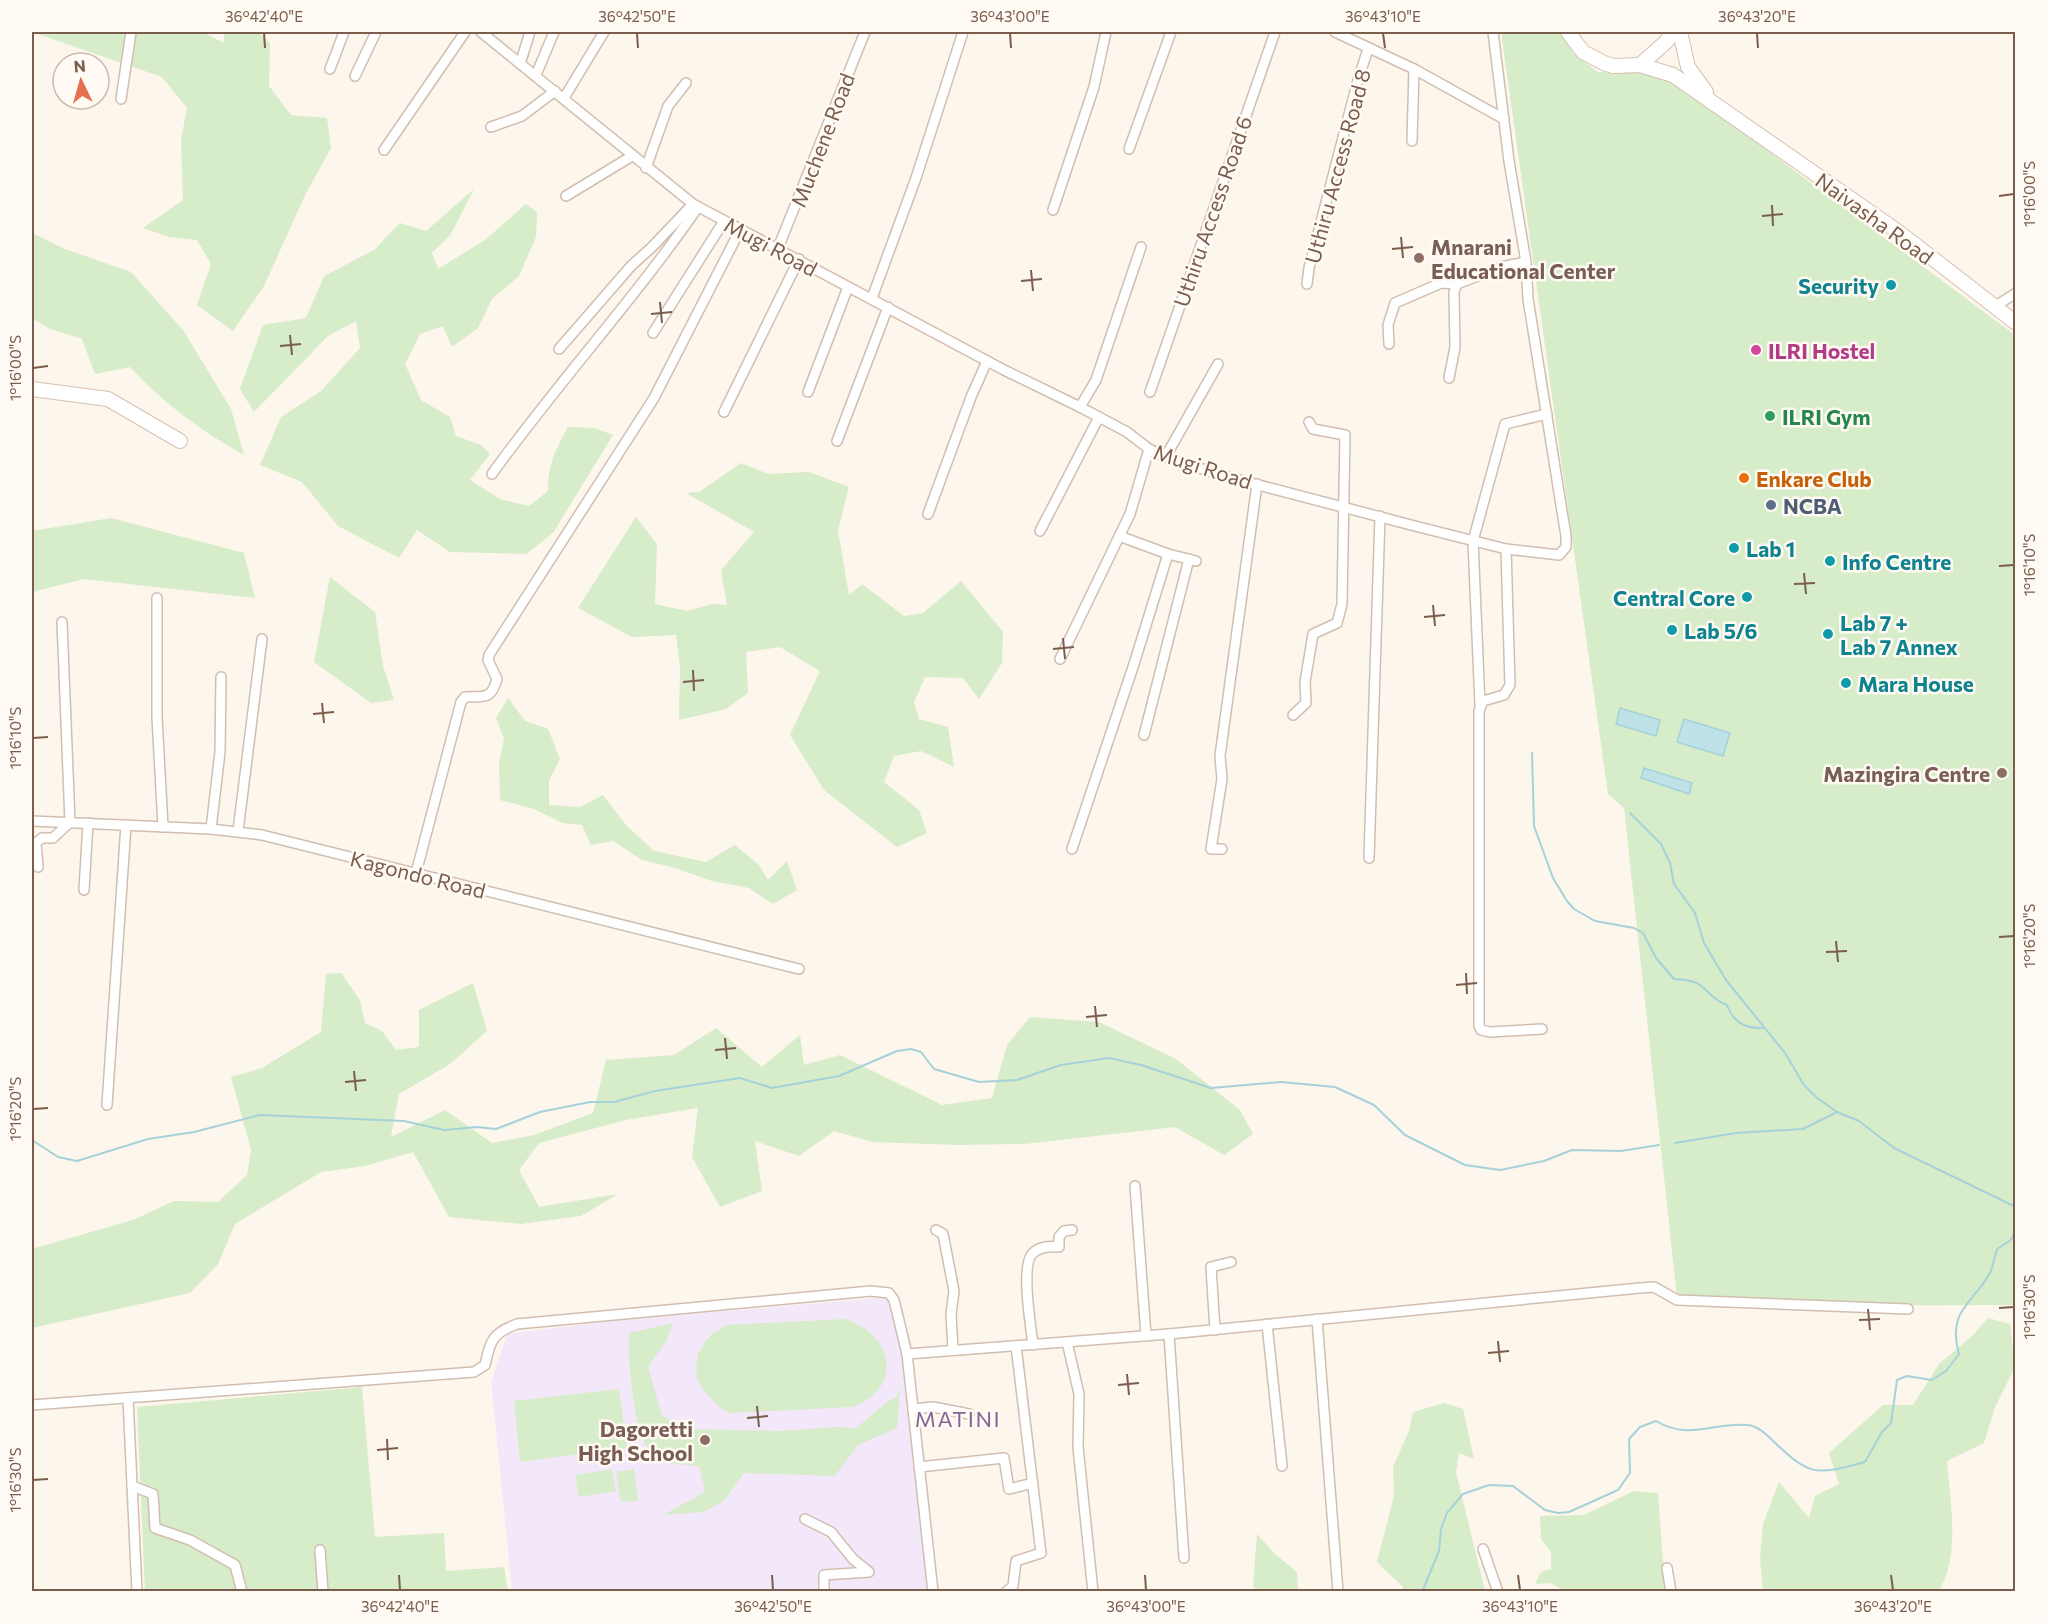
<svg xmlns="http://www.w3.org/2000/svg" width="2047" height="1623" font-family="Commissioner,sans-serif">
	<style>
		.education { fill: #f3e8fa }
		.green { fill: #d7ecc9 }
		.water { fill: #bfe2e8; stroke: #a5d2da; stroke-width: 1.5 }
		.lines { fill: none; stroke-linecap: round; stroke-linejoin: round }
		.stream { stroke: #a5d2da; stroke-width: 2 }
		.street-casing { stroke: #d1beb0; stroke-width: 12 }
		.secondary-casing { stroke: #d6c0b0; stroke-width: 16 }
		.street { stroke: #fff; stroke-width: 9 }
		.secondary { stroke: #fff; stroke-width: 14 }
		.ticks { fill: none; stroke: #7a5d4d; stroke-width: 2 }
		.education-dot { fill: #8d6e63; stroke: #fffaf3; stroke-width: 2 }
		.culture-dot { fill: #0f9aa8; stroke: #fffaf3; stroke-width: 2 }
		.hotel-dot { fill: #d1479c; stroke: #fffaf3; stroke-width: 2 }
		.leisure-dot { fill: #2e9e5b; stroke: #fffaf3; stroke-width: 2 }
		.food-dot { fill: #e8710a; stroke: #fffaf3; stroke-width: 2 }
		.service-dot { fill: #5c6f8a; stroke: #fffaf3; stroke-width: 2 }
		.labels { text-anchor: middle; dominant-baseline: central; stroke-width: 5; stroke-linejoin: round; paint-order: stroke }
		.street-label { font-size: 21px; fill: #7a5d4d; stroke: #fffaf3 }
		.education-label { font-size: 21px; font-weight: bold; fill: #785e54; stroke: #fffaf3; text-anchor: end }
		.culture-label { font-size: 21px; font-weight: bold; fill: #0d838f; stroke: #fffaf3; text-anchor: start }
		.hotel-label { font-size: 21px; font-weight: bold; fill: #b23c85; stroke: #fffaf3; text-anchor: start }
		.leisure-label { font-size: 21px; font-weight: bold; fill: #27864d; stroke: #fffaf3; text-anchor: start }
		.food-label { font-size: 21px; font-weight: bold; fill: #c56008; stroke: #fffaf3; text-anchor: start }
		.service-label { font-size: 21px; font-weight: bold; fill: #4e5e75; stroke: #fffaf3; text-anchor: start }
		.neighbourhood-label { font-size: 22px; letter-spacing: 1.5px; fill: #846695; stroke: #fffaf3 }
		.neatline { fill: none; stroke: #7a5d4d; stroke-width: 2 }
		.ticks-label { font-size: 15px; text-anchor: middle; fill: #7a5d4d }
	</style>
	<rect width="100%" height="100%" fill="#fdf6ec"/>
	<path class="education" d="M 888,1297 L 904,1356 L 931,1591 L 512,1591 L 491,1382 L 507,1334 L 610,1321 Z"/>
	<g class="green">
		<path d="M 32,32 L 203,32 L 224,43 L 224,32 L 258,32 L 270,43 L 269,86 L 291,115 L 327,118 L 331,148 L 306,193 L 264,286 L 233,331 L 197,305 L 211,264 L 197,240 L 169,237 L 143,228 L 183,200 L 181,140 L 187,108 L 162,77 Z"/>
		<path d="M 1501,32 L 1560,32 L 1573,53 L 1598,72 L 1632,70 L 1674,81 L 2015,335 L 2015,1305 L 1678,1306 L 1624,808 L 1608,794 Z"/>
		<path d="M 474,189 L 451,234 L 432,253 L 438,269 L 485,240 L 526,204 L 537,212 L 536,237 L 519,276 L 492,299 L 478,328 L 452,347 L 443,326 L 420,334 L 405,364 L 421,400 L 450,417 L 456,436 L 481,445 L 490,454 L 470,480 L 500,499 L 529,506 L 548,491 C 547,466 556,449 568,427 L 595,428 L 613,435 L 553,533 L 526,554 L 450,552 L 417,530 L 399,558 L 338,526 L 302,482 L 260,465 L 281,417 L 321,391 L 360,348 L 356,321 L 328,336 L 254,412 L 240,389 L 263,325 L 306,318 L 324,276 L 374,250 L 400,223 L 426,231 Z"/>
		<path d="M 32,233 L 65,249 L 131,272 L 183,330 L 231,409 L 244,455 C 201,431 163,403 130,367 L 95,374 L 82,339 L 50,329 L 32,318 Z"/>
		<path d="M 741,463 L 768,474 L 809,472 L 849,487 L 838,530 L 849,595 L 862,584 L 904,616 L 923,613 L 961,581 L 1003,632 L 1002,663 L 979,699 L 963,678 L 925,677 L 914,702 L 919,719 L 948,727 L 954,767 L 921,751 L 894,756 L 884,782 L 919,810 L 927,833 L 897,847 L 824,790 L 790,735 L 820,671 L 780,647 L 746,652 L 748,693 L 726,709 L 679,720 L 680,667 L 676,635 L 632,637 L 578,608 L 636,517 L 657,544 L 655,604 L 687,611 L 712,604 L 727,605 L 721,570 L 754,532 L 686,493 L 699,492 Z"/>
		<path d="M 111,518 L 244,553 L 255,598 L 84,579 L 32,592 L 32,531 Z"/>
		<path d="M 330,577 L 375,612 L 383,666 L 394,700 L 371,703 L 314,662 Z"/>
		<path d="M 508,698 L 525,721 L 548,729 L 560,759 L 549,781 L 549,805 L 580,807 L 603,795 L 626,825 L 654,851 L 706,862 L 735,845 L 759,865 L 768,880 L 787,861 L 797,890 L 773,904 L 749,888 L 712,881 L 672,867 L 642,860 L 613,841 L 591,845 L 582,825 L 563,823 L 534,809 L 500,800 L 499,763 L 504,738 L 496,718 Z"/>
		<path d="M 341,973 L 360,1000 L 365,1023 L 382,1031 L 396,1050 L 419,1047 L 419,1010 L 473,983 L 487,1031 L 450,1064 L 399,1094 L 391,1137 L 445,1110 L 492,1143 L 534,1135 L 593,1113 L 606,1060 L 674,1055 L 716,1028 L 762,1067 L 800,1035 L 804,1065 L 840,1055 L 942,1105 L 992,1098 L 1007,1045 L 1030,1017 L 1099,1022 L 1176,1059 L 1240,1110 L 1253,1134 L 1224,1155 L 1175,1127 L 1025,1144 L 958,1145 L 873,1142 L 834,1131 L 799,1156 L 755,1141 L 762,1191 L 720,1207 L 692,1157 L 698,1108 L 626,1120 L 539,1143 L 519,1170 L 539,1207 L 618,1194 L 581,1216 L 521,1224 L 449,1217 L 413,1152 L 365,1166 L 321,1172 L 235,1224 L 218,1264 L 190,1293 L 32,1328 L 32,1249 L 133,1220 L 174,1201 L 218,1202 L 247,1175 L 251,1150 L 231,1077 L 262,1068 L 321,1032 L 326,974 Z"/>
		<path d="M 1988,1318 L 2010,1324 L 2015,1367 L 1995,1407 L 1984,1443 L 1947,1461 C 1950,1498 1961,1560 1938,1591 L 1763,1591 L 1760,1559 L 1763,1524 L 1779,1482 L 1809,1518 L 1815,1496 L 1839,1484 L 1829,1453 L 1883,1405 L 1913,1405 L 1939,1364 L 1972,1336 Z"/>
		<path d="M 845,1319 C 895,1335 903,1389 852,1407 L 729,1413 L 719,1407 L 704,1391 L 697,1379 L 696,1367 L 698,1354 L 705,1342 L 712,1334 L 727,1325 Z"/>
		<path d="M 673,1323 L 667,1340 L 648,1367 L 662,1416 L 688,1429 L 781,1431 L 835,1427 L 856,1428 L 886,1403 L 896,1397 L 900,1388 L 897,1428 L 858,1445 L 835,1476 L 744,1473 L 724,1501 L 703,1512 L 663,1515 L 705,1492 L 699,1466 C 682,1464 660,1466 648,1449 C 634,1431 627,1356 629,1333 Z"/>
		<path d="M 362,1387 L 375,1537 L 444,1533 L 446,1571 L 504,1567 L 508,1591 L 145,1591 L 137,1407 Z"/>
		<path d="M 619,1389 L 627,1448 L 520,1462 L 514,1401 Z"/>
		<path d="M 1444,1403 L 1463,1409 L 1474,1459 L 1459,1453 L 1456,1472 L 1485,1591 L 1402,1591 L 1403,1587 L 1377,1562 L 1394,1496 L 1393,1467 L 1409,1431 L 1413,1412 Z"/>
		<path d="M 612,1469 L 616,1491 L 579,1497 L 575,1475 Z"/>
		<path d="M 634,1469 L 638,1501 L 621,1502 L 616,1472 Z"/>
		<path d="M 1634,1491 L 1658,1493 L 1665,1591 L 1566,1591 L 1550,1583 L 1535,1584 L 1541,1572 L 1551,1569 L 1551,1552 L 1541,1539 L 1540,1516 L 1584,1515 Z"/>
		<path d="M 1257,1534 L 1275,1554 L 1297,1572 L 1298,1591 L 1256,1591 L 1253,1585 Z"/>
	</g>
	<g class="water">
		<path d="M 1620,708 L 1660,720 L 1656,736 L 1616,724 Z"/>
		<path d="M 1684,719 L 1730,733 L 1723,756 L 1677,742 Z"/>
		<path d="M 1644,768 L 1692,783 L 1689,794 L 1641,778 Z"/>
	</g>
	<g class="lines">
		<g class="stream">
			<path d="M 1532,753 L 1534,826 L 1553,878 L 1567,901 L 1574,909 L 1595,921 L 1634,928 L 1643,933 L 1656,958 L 1674,979 C 1711,980 1701,995 1727,1005 C 1733,1022 1746,1029 1763,1028"/>
			<path d="M 1630,813 L 1661,844 L 1670,863 L 1674,884 L 1695,913 L 1704,943 L 1726,980 L 1785,1053 L 1804,1085 L 1816,1097 L 1837,1112"/>
			<path d="M 32,1140 L 58,1157 L 77,1161 L 148,1139 L 194,1132 L 260,1115 L 404,1121 L 444,1130 L 477,1127 L 496,1129 L 540,1112 L 590,1102 L 614,1102 L 655,1091 L 740,1078 L 772,1088 L 839,1076 L 897,1051 L 911,1049 L 921,1052 L 934,1069 L 979,1082 L 1017,1080 L 1061,1065 L 1109,1058 L 1141,1065 L 1211,1088 L 1281,1082 L 1335,1087 L 1374,1105 L 1405,1135 L 1465,1165 L 1500,1170 L 1544,1161 L 1572,1150 L 1621,1151 L 1659,1145"/>
			<path d="M 1675,1143 L 1736,1133 L 1803,1129 L 1837,1112 L 1859,1121 L 1894,1148 L 2016,1207"/>
			<path d="M 1422,1592 L 1439,1551 L 1441,1529 L 1447,1513 L 1463,1494 L 1489,1485 L 1513,1486 L 1545,1510 L 1558,1513 L 1569,1512 L 1618,1490 L 1630,1473 L 1629,1439 L 1640,1427 L 1656,1421 C 1690,1441 1713,1422 1747,1425 C 1755,1425 1765,1433 1771,1439 C 1810,1476 1813,1476 1865,1462 L 1882,1432 L 1891,1423 L 1897,1380 L 1907,1376 L 1932,1380 L 1946,1371 L 1959,1354 C 1947,1310 1972,1305 1990,1273 C 1993,1266 1995,1256 1997,1249 L 2011,1240 L 2016,1230"/>
		</g>
		<g class="street-casing">
			<g id="street">
				<path d="M 481,32 L 693,204 L 1004,370 L 1080,407 L 1127,432 L 1149,449 L 1170,459 L 1228,477 L 1411,525 L 1506,549 L 1559,555 L 1566,547 L 1566,536 L 1528,299 L 1526,262 L 1509,161 L 1493,32"/>
				<path d="M 1335,32 L 1414,69 L 1504,119"/>
				<path d="M 520,64 L 530,32"/>
				<path d="M 330,69 L 344,32"/>
				<path d="M 536,75 L 554,32"/>
				<path d="M 355,76 L 376,32"/>
				<path d="M 564,98 L 604,32"/>
				<path d="M 121,99 L 131,32"/>
				<path d="M 491,127 L 522,116 L 555,91"/>
				<path d="M 1412,141 L 1414,69"/>
				<path d="M 1129,149 L 1171,32"/>
				<path d="M 384,150 L 465,32"/>
				<path d="M 646,168 L 668,106 L 686,83"/>
				<path d="M 566,196 L 632,156"/>
				<path d="M 1053,210 L 1094,87 L 1106,32"/>
				<path d="M 778,248 L 865,32"/>
				<path d="M 1307,284 L 1309,268 L 1358,80 L 1368,49"/>
				<path d="M 872,298 L 916,178 L 963,32"/>
				<path d="M 1994,307 L 2016,293"/>
				<path d="M 653,333 L 724,221"/>
				<path d="M 1389,344 L 1388,325 L 1395,303 L 1441,283 L 1457,284 L 1501,267 L 1526,262"/>
				<path d="M 559,349 L 631,266 L 652,247 L 693,204"/>
				<path d="M 1449,378 L 1455,347 L 1454,292 L 1457,284"/>
				<path d="M 808,392 L 848,287"/>
				<path d="M 1150,392 L 1275,32"/>
				<path d="M 1080,407 L 1096,380 L 1141,247"/>
				<path d="M 724,412 L 799,259"/>
				<path d="M 837,441 L 888,307"/>
				<path d="M 1166,456 L 1218,364"/>
				<path d="M 492,474 C 558,382 634,300 698,207"/>
				<path d="M 928,514 L 971,397 L 987,361"/>
				<path d="M 1040,531 L 1099,417"/>
				<path d="M 1119,536 L 1168,554 L 1196,561"/>
				<path d="M 1506,549 L 1510,685 L 1504,695 L 1483,701 L 1479,711 L 1479,1026 L 1481,1030 L 1490,1032 L 1542,1029"/>
				<path d="M 157,598 L 157,717 L 163,827"/>
				<path d="M 1060,659 L 1130,514 L 1149,449"/>
				<path d="M 1480,705 L 1473,541 L 1505,424 L 1547,414"/>
				<path d="M 1293,715 L 1306,703 L 1305,682 L 1313,634 L 1337,623 L 1342,604 L 1345,435 L 1313,429 L 1309,422"/>
				<path d="M 1144,735 L 1189,559"/>
				<path d="M 32,821 L 211,829 L 262,835 L 799,969"/>
				<path d="M 211,829 L 220,752 L 221,677"/>
				<path d="M 238,831 L 262,639"/>
				<path d="M 1072,849 L 1134,664 L 1168,554"/>
				<path d="M 1222,849 L 1211,849 L 1222,779 L 1220,756 L 1257,484"/>
				<path d="M 1369,858 L 1380,516"/>
				<path d="M 38,867 L 36,843 L 42,838 L 53,838 L 70,822 L 62,622"/>
				<path d="M 416,873 L 461,702 L 465,697 C 483,696 491,701 497,679 L 488,660 L 489,655 L 654,398 L 740,230"/>
				<path d="M 84,890 L 88,823"/>
				<path d="M 107,1105 L 126,825"/>
				<path d="M 1135,1186 L 1146,1336"/>
				<path d="M 936,1230 L 943,1234 L 954,1291 L 951,1314 L 953,1350"/>
				<path d="M 1317,1319 L 1338,1592"/>
				<path d="M 1267,1324 L 1282,1466"/>
				<path d="M 1215,1330 L 1211,1267 L 1231,1262"/>
				<path d="M 1169,1334 L 1184,1558"/>
				<path d="M 1067,1342 L 1079,1394 L 1078,1447 L 1093,1592"/>
				<path d="M 1033,1345 C 1031,1327 1020,1264 1033,1253 C 1041,1246 1050,1246 1059,1247 L 1059,1237 L 1064,1231 L 1072,1230"/>
				<path d="M 128,1398 L 137,1592"/>
				<path d="M 32,1405 L 474,1372 L 485,1365 C 490,1340 493,1333 517,1324 L 871,1291 L 889,1293 L 894,1300 L 907,1354"/>
				<path d="M 913,1409 L 933,1407 L 969,1414"/>
				<path d="M 919,1467 L 1004,1458 L 1009,1489 L 1033,1483"/>
				<path d="M 132,1486 L 153,1494 L 155,1528 L 190,1540 L 235,1565 L 242,1592"/>
				<path d="M 805,1519 L 831,1532 L 853,1559 L 869,1572 L 824,1575 L 824,1592"/>
				<path d="M 1483,1549 L 1498,1592"/>
				<path d="M 320,1550 L 323,1592"/>
				<path d="M 1667,1568 L 1671,1592"/>
				<path d="M 933,1592 L 907,1354 L 1169,1334 L 1640,1288 L 1654,1287 L 1677,1300 L 1908,1309"/>
				<path d="M 1006,1592 L 1013,1586 L 1016,1561 L 1041,1553 L 1016,1346"/>
			</g>
		</g>
		<g class="secondary-casing">
			<g id="secondary">
				<path d="M 1568,32 L 1583,52 L 1604,63 L 1613,66 L 1640,65 L 1673,75 L 1900,233 L 2016,323"/>
				<path d="M 1680,32 L 1688,67 L 1706,92"/>
				<path d="M 1640,65 L 1667,41 L 1672,32"/>
				<path d="M 32,389 L 108,399 L 180,441"/>
			</g>
		</g>
		<use href="#street" class="street"/>
		<use href="#secondary" class="secondary"/>
	</g>
	<path class="ticks" d="M 264,33 L 265,48M 637,33 L 638,48M 1010,33 L 1011,48M 1383,33 L 1385,48M 1757,33 L 1758,48M 1999,196 L 2014,194M 1772,205 L 1773,226M 1762,216 L 1783,214M 1401,237 L 1403,258M 1392,249 L 1413,247M 1031,270 L 1033,291M 1021,281 L 1042,279M 660,302 L 662,323M 651,314 L 672,312M 290,335 L 292,355M 280,346 L 301,344M 33,368 L 48,366M 1999,566 L 2014,565M 1804,573 L 1806,594M 1794,584 L 1815,583M 1433,605 L 1435,626M 1424,617 L 1445,615M 1063,638 L 1065,659M 1053,649 L 1074,647M 693,670 L 694,691M 683,682 L 704,680M 322,703 L 324,723M 313,714 L 334,712M 33,738 L 48,737M 1999,937 L 2014,936M 1836,941 L 1838,962M 1826,952 L 1847,951M 1466,973 L 1467,994M 1456,985 L 1477,983M 1095,1006 L 1097,1027M 1086,1017 L 1107,1015M 725,1038 L 727,1059M 715,1050 L 736,1048M 354,1071 L 356,1091M 345,1082 L 366,1080M 33,1109 L 48,1108M 1999,1308 L 2014,1307M 1868,1309 L 1870,1330M 1859,1320 L 1880,1319M 1498,1341 L 1500,1362M 1488,1353 L 1509,1351M 1127,1374 L 1129,1395M 1118,1385 L 1139,1383M 757,1406 L 759,1427M 747,1418 L 768,1416M 387,1439 L 388,1460M 377,1450 L 398,1448M 33,1480 L 48,1479M 399,1575 L 400,1590M 772,1575 L 773,1590M 1145,1575 L 1146,1590M 1518,1575 L 1520,1590M 1891,1575 L 1893,1590"/>
	<g class="education-dot">
		<circle cx="1419" cy="258" r="6"/>
		<circle cx="2002" cy="773" r="6"/>
		<circle cx="705" cy="1440" r="6"/>
	</g>
	<g class="culture-dot">
		<circle cx="1891" cy="285" r="6"/>
		<circle cx="1734" cy="548" r="6"/>
		<circle cx="1830" cy="561" r="6"/>
		<circle cx="1747" cy="597" r="6"/>
		<circle cx="1672" cy="630" r="6"/>
		<circle cx="1828" cy="634" r="6"/>
		<circle cx="1846" cy="683" r="6"/>
	</g>
	<circle class="hotel-dot" cx="1756" cy="350" r="6"/>
	<circle class="leisure-dot" cx="1770" cy="416" r="6"/>
	<circle class="food-dot" cx="1744" cy="478" r="6"/>
	<circle class="service-dot" cx="1771" cy="505" r="6"/>
	<g class="labels">
		<g class="street-label">
			<text transform="translate(822 140) rotate(-69)">Muchene Road</text>
			<text transform="translate(1337 166) rotate(-75)">Uthiru Access Road 8</text>
			<text transform="translate(1212 211) rotate(-71)">Uthiru Access Road 6</text>
			<text transform="translate(1875 218) rotate(36)">Naivasha Road</text>
			<text transform="translate(771 246) rotate(28)">Mugi Road</text>
			<text transform="translate(1203 466) rotate(18)">Mugi Road</text>
			<text transform="translate(418 874) rotate(14)">Kagondo Road</text>
		</g>
		<g class="education-label">
			<text x="1431" y="246" text-anchor="start">Mnarani<tspan x="1431" dy="24">Educational Center</tspan></text>
			<text x="1990" y="773">Mazingira Centre</text>
			<text x="693" y="1428">Dagoretti<tspan x="693" dy="24">High School</tspan></text>
		</g>
		<g class="culture-label">
			<text x="1879" y="285" text-anchor="end">Security</text>
			<text x="1746" y="548">Lab 1</text>
			<text x="1842" y="561">Info Centre</text>
			<text x="1735" y="597" text-anchor="end">Central Core</text>
			<text x="1840" y="622">Lab 7 +<tspan x="1840" dy="24">Lab 7 Annex</tspan></text>
			<text x="1684" y="630">Lab 5/6</text>
			<text x="1858" y="683">Mara House</text>
		</g>
		<g class="hotel-label">
			<text x="1768" y="350">ILRI Hostel</text>
		</g>
		<g class="leisure-label">
			<text x="1782" y="416">ILRI Gym</text>
		</g>
		<g class="food-label">
			<text x="1756" y="478">Enkare Club</text>
		</g>
		<g class="service-label">
			<text x="1783" y="505">NCBA</text>
		</g>
		<g class="neighbourhood-label">
			<text x="958" y="1418">MATINI</text>
		</g>
	</g>
	<rect width="2047" height="1623" fill="none" stroke="#fffaf3" stroke-width="66"/>
	<g transform="translate(81 81) rotate(355)"><circle r="28" fill="#fffaf3" stroke="#cabbb1" stroke-width="1.5"/>
	<path d="M0-4.5L10 22L0 15L-10 22Z" fill="#e67152"/>
	<text y="-9" font-size="16" font-weight="bold" text-anchor="middle" fill="#7a5d4d">N</text>
	</g>
	<rect x="33" y="33" width="1981" height="1557" class="neatline"/>
	<g class="ticks-label">
		<text x="264" y="22">36°42'40"E</text>
		<text x="637" y="22">36°42'50"E</text>
		<text x="1010" y="22">36°43'00"E</text>
		<text x="1383" y="22">36°43'10"E</text>
		<text x="1757" y="22">36°43'20"E</text>
		<text transform="translate(2030 194) rotate(-90)" y="5">1°16'00"S</text>
		<text transform="translate(16 368) rotate(-90)" y="5">1°16'00"S</text>
		<text transform="translate(2030 565) rotate(-90)" y="5">1°16'10"S</text>
		<text transform="translate(16 738) rotate(-90)" y="5">1°16'10"S</text>
		<text transform="translate(2030 936) rotate(-90)" y="5">1°16'20"S</text>
		<text transform="translate(16 1109) rotate(-90)" y="5">1°16'20"S</text>
		<text transform="translate(2030 1307) rotate(-90)" y="5">1°16'30"S</text>
		<text transform="translate(16 1480) rotate(-90)" y="5">1°16'30"S</text>
		<text x="400" y="1612">36°42'40"E</text>
		<text x="773" y="1612">36°42'50"E</text>
		<text x="1146" y="1612">36°43'00"E</text>
		<text x="1520" y="1612">36°43'10"E</text>
		<text x="1893" y="1612">36°43'20"E</text>
	</g>
</svg>
